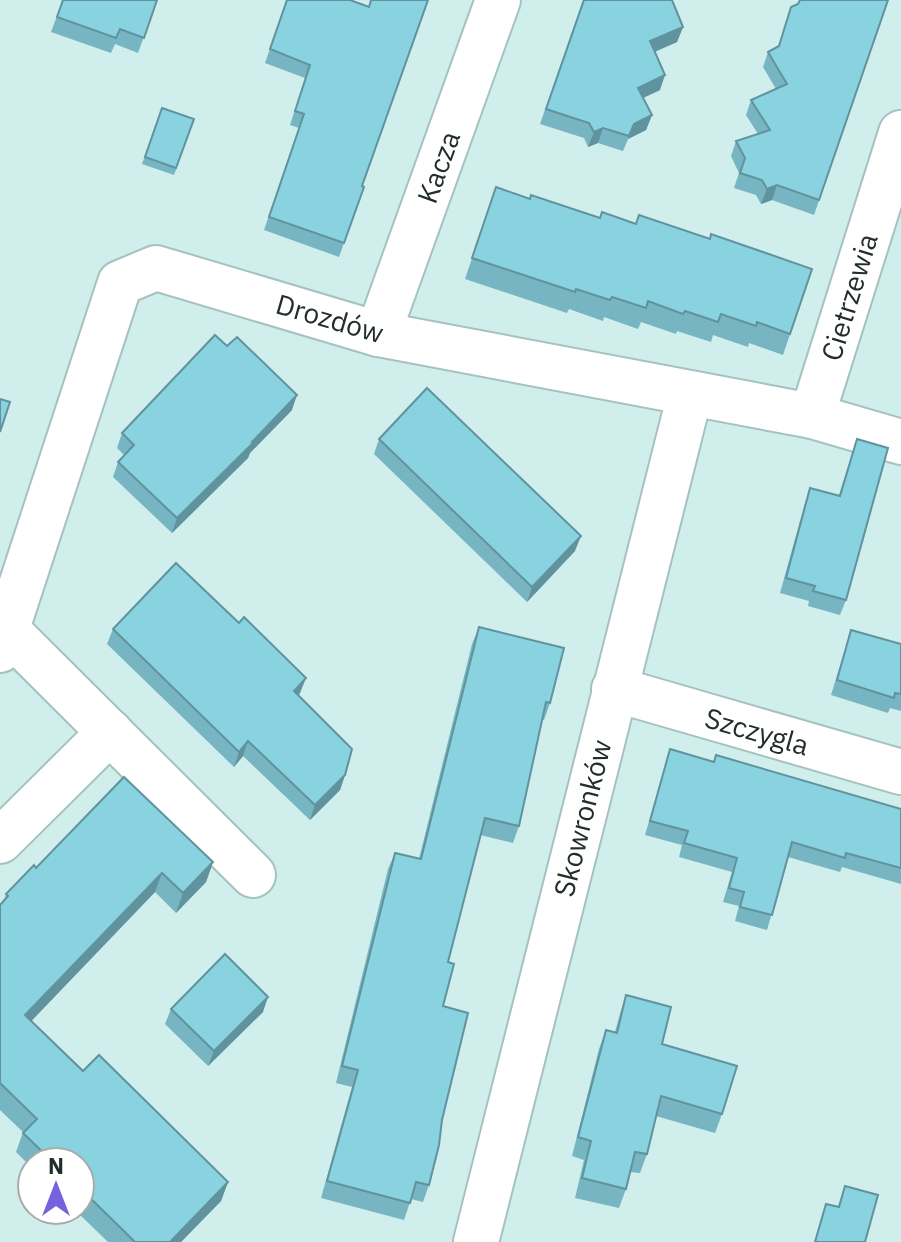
<svg xmlns="http://www.w3.org/2000/svg" width="901" height="1242" font-family="'IBM Plex Sans',sans-serif">
	<style>
		.lines { fill: none; stroke-linecap: round; stroke-linejoin: round }
		.street-casing { stroke: #a5c2c0; stroke-width: 48 }
		.street { stroke: #fff; stroke-width: 44 }
		.wall { fill: #76b5c1 }
		.shaded-wall { fill: #60939d }
		.building { fill: #89d2e0; stroke: #60939d; stroke-width: 2 }
		.labels { text-anchor: middle; dominant-baseline: central; stroke-width: 7; stroke-linejoin: round; paint-order: stroke }
		.street-label { font-size: 28px; fill: #222d2c; stroke: #fff }
	</style>
	<rect width="100%" height="100%" fill="#d0eeec"/>
	<g class="lines">
		<g class="street-casing">
			<g id="street">
				<path d="M 378,334 L 498,0"/>
				<path d="M 812,416 L 901,133"/>
				<path d="M 7,630 L 253,875"/>
				<path d="M 0,650 L 120,283 L 156,268 L 378,334 L 812,416 L 901,442"/>
				<path d="M 614,689 L 901,772"/>
				<path d="M 0,841 L 110,732"/>
				<path d="M 476,1242 L 690,394"/>
			</g>
		</g>
		<use href="#street" class="street"/>
	</g>
	<g class="wall">
		<path d="M 63,0 L 157,0 L 138,53 L 115,44 L 111,53 L 51,32 Z"/>
		<path d="M 287,0 L 362,186 L 364,187 L 339,257 L 264,230 L 299,128 L 290,125 L 305,78 L 265,63 Z"/>
		<path d="M 583,0 L 683,27 L 677,42 L 655,52 L 660,90 L 643,98 L 652,115 L 646,130 L 628,139 L 623,151 L 598,143 L 588,147 L 584,138 L 540,124 Z"/>
		<path d="M 888,0 L 814,215 L 772,200 L 761,204 L 756,195 L 734,188 L 739,173 L 731,156 L 736,141 L 758,134 L 746,115 L 751,100 L 776,89 L 763,67 L 768,52 L 778,47 L 798,4 Z"/>
		<path d="M 162,108 L 194,119 L 174,175 L 142,164 Z"/>
		<path d="M 496,187 L 529,198 L 600,218 L 636,224 L 710,239 L 812,269 L 783,355 L 749,343 L 748,347 L 713,335 L 711,342 L 677,331 L 676,334 L 641,322 L 638,329 L 604,317 L 603,321 L 569,309 L 567,313 L 465,279 Z"/>
		<path d="M 292,410 L 250,453 L 248,458 L 172,533 L 113,477 L 118,462 L 124,455 L 117,448 L 122,433 Z"/>
		<path d="M 379,439 L 575,551 L 527,602 L 374,454 Z"/>
		<path d="M 857,439 L 846,600 L 840,615 L 808,606 L 809,601 L 780,593 L 805,503 L 810,488 L 839,495 Z"/>
		<path d="M 479,627 L 550,703 L 544,720 L 542,720 L 519,826 L 513,843 L 480,835 L 448,962 L 443,1006 L 442,1120 L 429,1185 L 423,1202 L 411,1199 L 404,1220 L 321,1198 L 352,1087 L 336,1083 L 388,869 L 395,853 L 419,859 L 472,644 Z"/>
		<path d="M 113,629 L 300,693 L 299,695 L 345,775 L 340,790 L 310,820 L 243,756 L 234,767 L 107,644 Z"/>
		<path d="M 851,630 L 901,644 L 901,711 L 890,708 L 888,713 L 831,695 Z"/>
		<path d="M 670,749 L 713,762 L 901,809 L 901,884 L 842,867 L 840,872 L 788,857 L 767,930 L 735,921 L 739,906 L 723,902 L 732,872 L 679,857 L 682,845 L 645,835 Z"/>
		<path d="M 213,862 L 206,882 L 176,913 L 155,892 L 31,1021 L 83,1071 L 228,1182 L 221,1201 L 181,1242 L 108,1242 L 75,1210 L 80,1210 L 80,1162 L 32,1162 L 32,1168 L 16,1152 L 23,1132 L 0,1110 L 0,905 L 4,901 L 6,894 L 36,868 Z"/>
		<path d="M 626,995 L 662,1044 L 722,1114 L 715,1133 L 656,1116 L 647,1154 L 640,1173 L 630,1172 L 626,1189 L 619,1208 L 575,1198 L 584,1160 L 572,1156 L 599,1049 L 606,1030 L 615,1032 L 620,1014 Z"/>
		<path d="M 171,1009 L 263,1012 L 208,1066 L 165,1024 Z"/>
		<path d="M 845,1186 L 865,1242 L 814,1242 L 826,1204 L 838,1207 Z"/>
	</g>
	<g class="shaded-wall">
		<path d="M 683,27 L 677,42 L 644,56 L 650,41 Z"/>
		<path d="M 665,75 L 660,90 L 632,103 L 638,88 Z"/>
		<path d="M 652,115 L 646,130 L 628,139 L 623,151 L 634,124 Z"/>
		<path d="M 603,128 L 598,143 L 588,147 L 594,132 Z"/>
		<path d="M 777,185 L 772,200 L 761,204 L 767,189 Z"/>
		<path d="M 297,395 L 292,410 L 250,453 L 248,458 L 172,533 L 177,518 Z"/>
		<path d="M 581,536 L 575,551 L 527,602 L 532,587 Z"/>
		<path d="M 306,678 L 300,693 L 289,706 L 294,691 Z"/>
		<path d="M 248,741 L 243,756 L 234,767 L 239,752 Z"/>
		<path d="M 345,775 L 340,790 L 310,820 L 315,805 Z"/>
		<path d="M 213,862 L 206,882 L 176,913 L 183,893 Z"/>
		<path d="M 162,873 L 155,892 L 18,1035 L 25,1015 Z"/>
		<path d="M 268,997 L 263,1012 L 208,1066 L 214,1051 Z"/>
		<path d="M 228,1182 L 221,1201 L 181,1242 L 170,1242 Z"/>
	</g>
	<g class="building">
		<path d="M 63,0 L 157,0 L 144,38 L 120,29 L 116,38 L 57,17 Z"/>
		<path d="M 287,0 L 350,0 L 369,7 L 371,0 L 428,0 L 362,186 L 364,187 L 344,243 L 269,217 L 304,114 L 295,111 L 310,65 L 270,49 Z"/>
		<path d="M 584,0 L 672,0 L 683,27 L 650,41 L 665,75 L 638,88 L 652,115 L 634,124 L 629,136 L 603,128 L 594,132 L 589,123 L 546,109 Z"/>
		<path d="M 800,0 L 888,0 L 819,200 L 777,185 L 767,189 L 762,180 L 740,173 L 745,158 L 736,141 L 770,130 L 751,100 L 787,84 L 768,52 L 779,46 L 791,7 L 798,4 Z"/>
		<path d="M 162,108 L 194,119 L 176,168 L 145,157 Z"/>
		<path d="M 496,187 L 530,199 L 531,195 L 600,218 L 602,212 L 636,224 L 639,215 L 710,239 L 711,234 L 812,269 L 790,334 L 757,322 L 756,326 L 721,314 L 718,322 L 685,311 L 683,314 L 648,301 L 646,308 L 612,297 L 610,300 L 576,289 L 575,292 L 472,258 Z"/>
		<path d="M 215,335 L 227,346 L 237,337 L 297,395 L 252,442 L 253,443 L 177,518 L 118,462 L 134,445 L 122,433 Z"/>
		<path d="M 427,388 L 581,536 L 532,587 L 379,439 Z"/>
		<path d="M 0,399 L 10,402 L 0,432 Z"/>
		<path d="M 857,439 L 888,448 L 846,600 L 813,591 L 815,586 L 786,578 L 810,488 L 840,496 Z"/>
		<path d="M 176,563 L 239,623 L 244,617 L 306,678 L 294,691 L 352,749 L 345,775 L 315,805 L 248,741 L 239,752 L 113,629 Z"/>
		<path d="M 479,627 L 564,648 L 550,703 L 546,702 L 519,826 L 485,818 L 448,962 L 454,964 L 443,1006 L 468,1013 L 442,1120 L 439,1145 L 429,1185 L 416,1182 L 410,1203 L 327,1181 L 358,1070 L 342,1066 L 395,853 L 421,859 Z"/>
		<path d="M 851,630 L 901,644 L 901,694 L 895,693 L 894,698 L 837,680 Z"/>
		<path d="M 670,749 L 714,762 L 716,755 L 901,809 L 901,868 L 846,853 L 845,858 L 792,842 L 772,915 L 740,907 L 744,892 L 729,888 L 737,858 L 684,843 L 688,831 L 650,821 Z"/>
		<path d="M 124,777 L 213,862 L 183,893 L 162,873 L 25,1015 L 83,1071 L 99,1055 L 228,1182 L 170,1242 L 135,1242 L 80,1188 L 80,1162 L 53,1162 L 23,1133 L 37,1119 L 0,1083 L 0,905 L 8,896 L 6,894 L 34,865 L 36,868 Z"/>
		<path d="M 225,954 L 268,997 L 214,1051 L 171,1009 Z"/>
		<path d="M 626,995 L 671,1007 L 662,1044 L 737,1066 L 722,1114 L 661,1096 L 647,1154 L 635,1152 L 626,1189 L 582,1178 L 591,1141 L 578,1137 L 606,1030 L 617,1033 Z"/>
		<path d="M 845,1186 L 878,1195 L 865,1242 L 815,1242 L 826,1204 L 839,1207 Z"/>
	</g>
	<g class="labels">
		<g class="street-label">
			<text transform="translate(438 167) rotate(-70)">Kacza</text>
			<text transform="translate(849 297) rotate(-73)">Cietrzewia</text>
			<text transform="translate(330 318) rotate(16)">Drozdów</text>
			<text transform="translate(757 731) rotate(16)">Szczygla</text>
			<text transform="translate(582 818) rotate(-76)">Skowronków</text>
		</g>
	</g>
	<g transform="translate(56 1186)"><circle r="38" fill="#ffffff" stroke="#a7abab" stroke-width="2"/>
	<path d="M0-6L14 30L0 20L-14 30Z" fill="#7861dc"/>
	<text y="-12" font-size="22" font-weight="bold" text-anchor="middle" fill="#222d2c">N</text>
	</g>
</svg>
